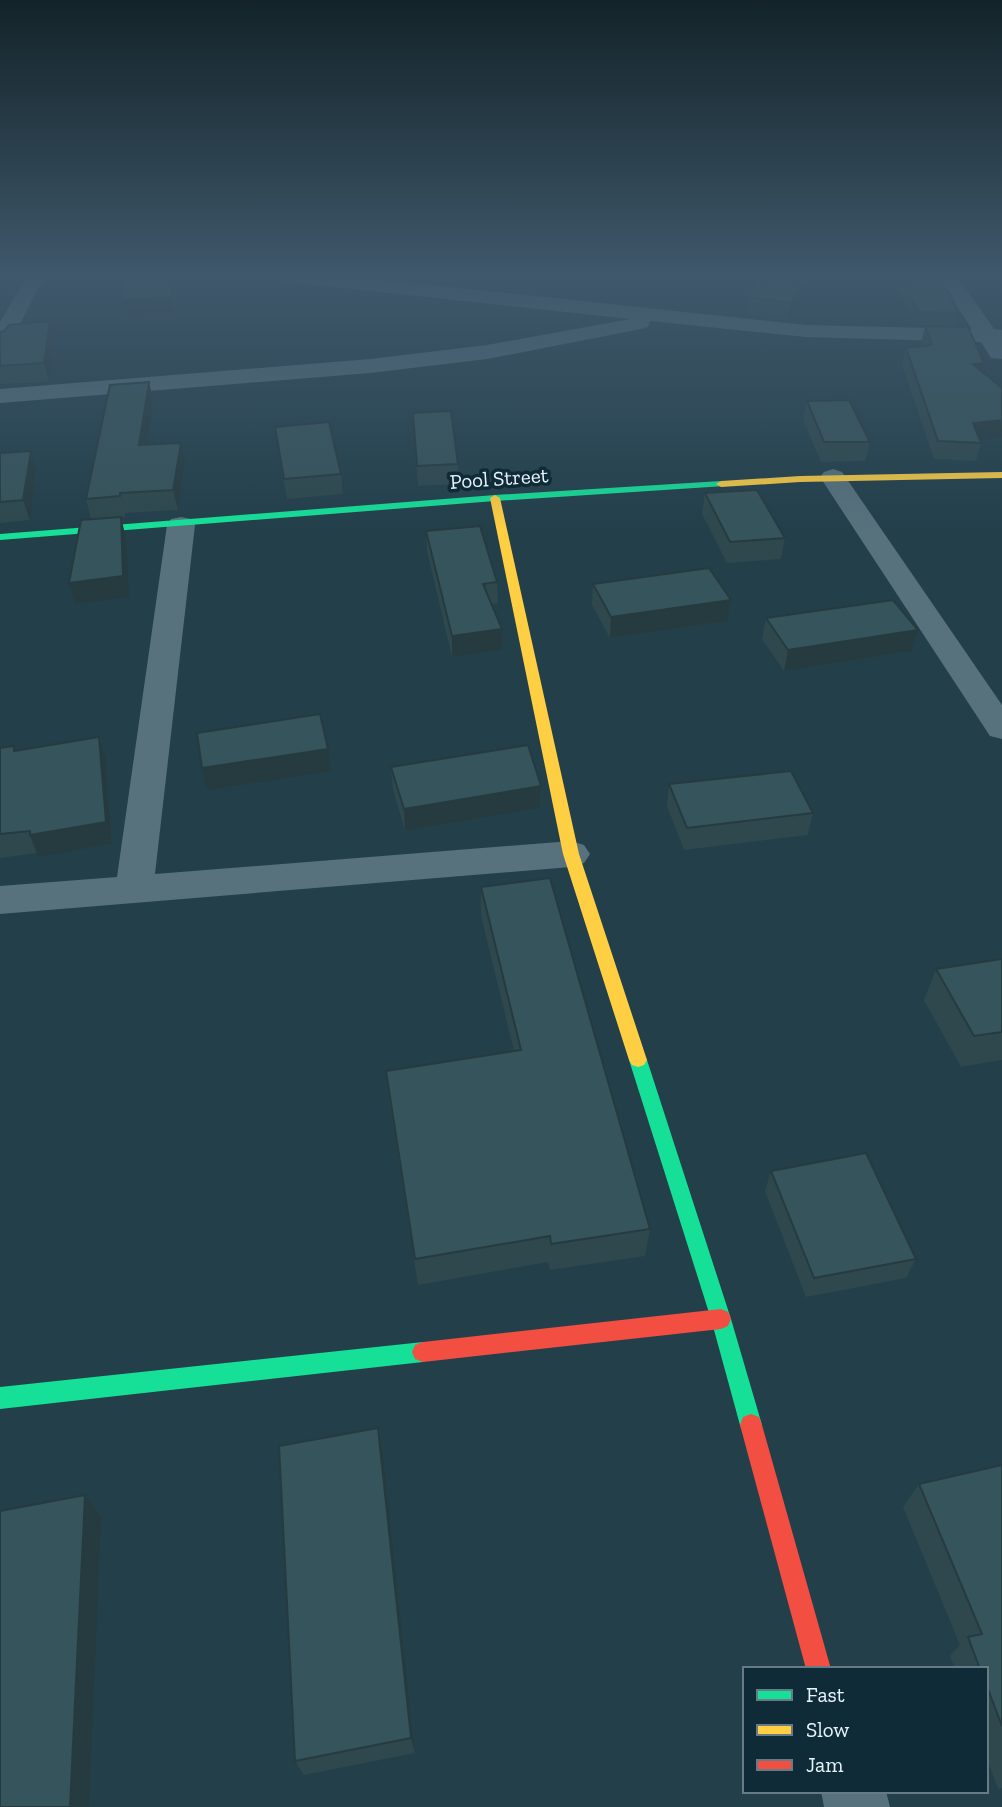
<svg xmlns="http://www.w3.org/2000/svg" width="1002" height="1807" font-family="'Zilla Slab',serif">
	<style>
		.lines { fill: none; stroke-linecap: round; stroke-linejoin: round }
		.street { fill: #57717d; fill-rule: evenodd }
		.fast { fill: #16e098; fill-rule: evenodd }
		.slow { fill: #ffcf43; fill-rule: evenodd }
		.jam { fill: #f24e42; fill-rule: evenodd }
		.wall { fill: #2e484e }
		.shaded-wall { fill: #263b40 }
		.building { fill: #36545b; stroke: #263b40; stroke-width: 2 }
		.labels { text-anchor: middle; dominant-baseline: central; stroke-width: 7; stroke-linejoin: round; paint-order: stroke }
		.far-street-label { font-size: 21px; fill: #e8f4fb; stroke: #0f2b37 }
	</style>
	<rect width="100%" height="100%" fill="#233f4a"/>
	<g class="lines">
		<g class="street">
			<path d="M 27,276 L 48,276 L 37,290 L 11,342 L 8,347 L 0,349 L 0,322 Z"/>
			<path d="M 278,276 L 349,276 L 806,325 L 972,329 L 937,276 L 957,276 L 994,329 L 1002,330 L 1002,359 L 991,358 L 981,342 L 806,337 L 650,321 L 648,327 L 641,329 L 487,359 L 370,373 L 0,403 L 0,389 L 370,359 L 487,345 L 630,319 L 288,282 Z"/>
			<path d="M 833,469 L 842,472 L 1002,705 L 1002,739 L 990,736 L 820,477 L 824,472 Z"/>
			<path d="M 181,517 L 191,519 L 195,525 L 155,874 L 571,841 L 584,845 L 590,854 L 584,863 L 571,867 L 0,914 L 0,886 L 117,877 L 167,525 L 171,519 Z"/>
			<path d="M 821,1791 L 886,1791 L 890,1807 L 824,1807 Z"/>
		</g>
		<g class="fast">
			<path d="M 721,481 L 725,482 L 725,486 L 495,501 L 0,540 L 0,534 L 495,495 Z"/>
			<path d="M 638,1053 L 644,1055 L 647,1060 L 731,1319 L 762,1425 L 759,1433 L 751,1436 L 743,1433 L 740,1425 L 711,1319 L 629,1060 L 632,1055 Z"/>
			<path d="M 423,1342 L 431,1345 L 434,1352 L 431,1359 L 423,1362 L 0,1409 L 0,1387 Z"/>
		</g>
		<g class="slow">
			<path d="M 1002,472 L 1002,478 L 800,482 L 721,487 L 716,484 L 721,481 L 800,476 Z"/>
			<path d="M 495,495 L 500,498 L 579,854 L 647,1060 L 644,1065 L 638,1067 L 632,1065 L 629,1060 L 563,854 L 490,498 Z"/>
		</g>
		<g class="jam">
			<path d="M 721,1309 L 728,1312 L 731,1319 L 728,1326 L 721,1329 L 423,1362 L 415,1359 L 412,1352 L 415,1345 L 423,1342 Z"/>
			<path d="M 751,1414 L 759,1417 L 762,1425 L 831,1669 L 806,1669 L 740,1425 L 743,1417 Z"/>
		</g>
	</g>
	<g class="wall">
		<path d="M 762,276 L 811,276 L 809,287 L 788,320 L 746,314 L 748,297 Z"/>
		<path d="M 895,276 L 935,276 L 958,313 L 955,326 L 914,325 Z"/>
		<path d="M 925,326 L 982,371 L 980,440 L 981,443 L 976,461 L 934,459 L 902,365 L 906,348 L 922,346 L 921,343 Z"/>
		<path d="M 0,332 L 55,339 L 49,382 L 0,384 Z"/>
		<path d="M 149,382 L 153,401 L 146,444 L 185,462 L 178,510 L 125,513 L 125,517 L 91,519 L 86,499 Z"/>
		<path d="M 807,401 L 870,442 L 865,461 L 821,462 L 803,420 Z"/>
		<path d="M 413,413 L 458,464 L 458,484 L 418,486 Z"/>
		<path d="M 275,427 L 341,474 L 343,494 L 287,499 Z"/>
		<path d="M 0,453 L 36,470 L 30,520 L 0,523 Z"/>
		<path d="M 705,493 L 785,538 L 781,559 L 727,563 L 702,514 Z"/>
		<path d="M 426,531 L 497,582 L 498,603 L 492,604 L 502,650 L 452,657 L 427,551 Z"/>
		<path d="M 593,584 L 727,621 L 610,638 L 592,605 Z"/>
		<path d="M 766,618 L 918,630 L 912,651 L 784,671 L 762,639 Z"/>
		<path d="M 0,748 L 16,751 L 106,759 L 112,844 L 38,857 L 37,853 L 0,858 Z"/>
		<path d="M 391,767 L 541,786 L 540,808 L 405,831 L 393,789 Z"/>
		<path d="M 669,784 L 813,813 L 808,835 L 684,850 L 667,806 Z"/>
		<path d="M 481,887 L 650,1229 L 645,1256 L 550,1270 L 548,1262 L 418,1285 L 389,1099 L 386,1071 L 514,1051 L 481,916 Z"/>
		<path d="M 1002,959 L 1002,1060 L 961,1067 L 924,1000 L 936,969 Z"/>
		<path d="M 771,1171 L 916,1259 L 906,1278 L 806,1297 L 765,1191 Z"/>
		<path d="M 378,1428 L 383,1453 L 415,1753 L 304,1775 L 295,1761 Z"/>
		<path d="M 1002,1465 L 1002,1788 L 998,1789 L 986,1756 L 986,1669 L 955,1669 L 950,1656 L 960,1645 L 903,1507 L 919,1484 Z"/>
	</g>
	<g class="shaded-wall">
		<path d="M 170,276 L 172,276 L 174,314 L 126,318 L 122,300 Z"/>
		<path d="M 807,276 L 811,276 L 809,287 L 788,320 L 791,303 Z"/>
		<path d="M 50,321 L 55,339 L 49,382 L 44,363 Z"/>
		<path d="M 984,363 L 979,380 L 973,364 Z"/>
		<path d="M 149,382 L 153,401 L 144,464 L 139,445 Z"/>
		<path d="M 1002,420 L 1002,437 L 968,441 L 973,423 Z"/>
		<path d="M 181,443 L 185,462 L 178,510 L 173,490 Z"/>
		<path d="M 31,451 L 36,470 L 30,520 L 23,500 Z"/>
		<path d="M 121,517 L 126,538 L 129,597 L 75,604 L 69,583 Z"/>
		<path d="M 731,600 L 727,621 L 610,638 L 611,617 Z"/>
		<path d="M 502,629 L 502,650 L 452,657 L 452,636 Z"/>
		<path d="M 918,630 L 912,651 L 784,671 L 788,650 Z"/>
		<path d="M 99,737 L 106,759 L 112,844 L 38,857 L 30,835 Z"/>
		<path d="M 328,749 L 331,771 L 207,790 L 202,768 Z"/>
		<path d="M 541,786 L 540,808 L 405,831 L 404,809 Z"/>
		<path d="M 378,1428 L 383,1453 L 415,1753 L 411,1738 Z"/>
		<path d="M 85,1495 L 101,1518 L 89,1807 L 70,1807 Z"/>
	</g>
	<g class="building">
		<path d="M 122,276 L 170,276 L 171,297 L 122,300 Z"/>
		<path d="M 762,276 L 807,276 L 791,303 L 748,297 Z"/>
		<path d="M 903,276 L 935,276 L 950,294 L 958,313 L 917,312 Z"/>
		<path d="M 50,321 L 44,363 L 0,366 L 0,332 L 4,331 L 9,325 Z"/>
		<path d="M 925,326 L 968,327 L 984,363 L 973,364 L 1002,388 L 1002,420 L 973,423 L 981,443 L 938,441 L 906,348 L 932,345 Z"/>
		<path d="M 149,382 L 139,445 L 181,443 L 173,490 L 120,493 L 120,496 L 86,499 L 110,385 Z"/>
		<path d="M 849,400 L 870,442 L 824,442 L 807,401 Z"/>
		<path d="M 451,411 L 458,464 L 417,466 L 413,413 Z"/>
		<path d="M 329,422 L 341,474 L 284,479 L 275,427 Z"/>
		<path d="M 31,451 L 23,500 L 0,502 L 0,453 Z"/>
		<path d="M 757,490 L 785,538 L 730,542 L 705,493 Z"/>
		<path d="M 121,517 L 123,576 L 69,583 L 81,520 Z"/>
		<path d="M 480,526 L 497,582 L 483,584 L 502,629 L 452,636 L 426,531 Z"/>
		<path d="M 709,568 L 731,600 L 611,617 L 593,584 Z"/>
		<path d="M 893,600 L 918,630 L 788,650 L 766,618 Z"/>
		<path d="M 320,714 L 328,749 L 202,768 L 197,733 Z"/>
		<path d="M 99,737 L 106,822 L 30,835 L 30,831 L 0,834 L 0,748 L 14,746 L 14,751 Z"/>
		<path d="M 528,745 L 541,786 L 404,809 L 391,767 Z"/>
		<path d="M 791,771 L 813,813 L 687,828 L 669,784 Z"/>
		<path d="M 550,878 L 650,1229 L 551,1244 L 550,1236 L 415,1259 L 386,1071 L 521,1050 L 481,887 Z"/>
		<path d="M 1002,959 L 1002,1032 L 974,1036 L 936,969 Z"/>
		<path d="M 866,1153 L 916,1259 L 814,1278 L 771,1171 Z"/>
		<path d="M 378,1428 L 411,1738 L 295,1761 L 279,1446 Z"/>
		<path d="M 1002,1465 L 1002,1726 L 986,1684 L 986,1669 L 980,1669 L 968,1637 L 982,1634 L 919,1484 Z"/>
		<path d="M 85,1495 L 70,1807 L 0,1807 L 0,1511 Z"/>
	</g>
	<linearGradient id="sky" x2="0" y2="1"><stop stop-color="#132329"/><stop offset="0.52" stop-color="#3f586b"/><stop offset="1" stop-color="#3f586b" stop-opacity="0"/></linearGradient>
	<rect width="1002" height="529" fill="url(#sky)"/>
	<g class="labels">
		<g class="far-street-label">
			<text transform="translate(499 478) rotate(-4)">Pool Street</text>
		</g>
	</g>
	<rect x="743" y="1667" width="245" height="126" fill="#0f2b37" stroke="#667b85" stroke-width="2"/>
	<rect x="757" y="1690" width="35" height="10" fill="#16e098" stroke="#667b85" stroke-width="2"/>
	<text x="806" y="1702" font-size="21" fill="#e8f4fb">Fast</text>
	<rect x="757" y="1725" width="35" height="10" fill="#ffcf43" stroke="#667b85" stroke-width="2"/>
	<text x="806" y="1737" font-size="21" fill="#e8f4fb">Slow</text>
	<rect x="757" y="1760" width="35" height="10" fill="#f24e42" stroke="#667b85" stroke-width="2"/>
	<text x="806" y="1772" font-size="21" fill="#e8f4fb">Jam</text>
</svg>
